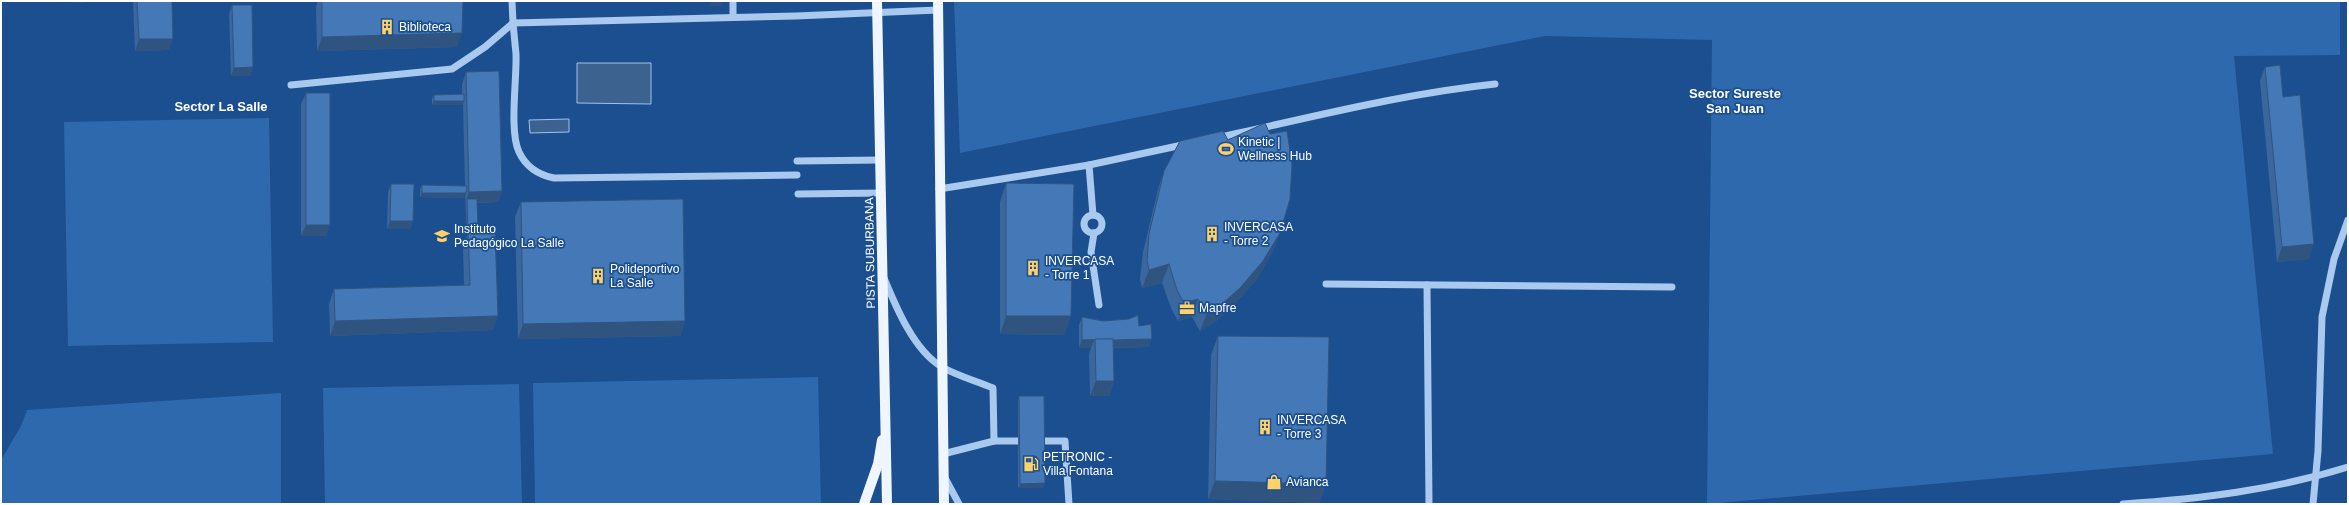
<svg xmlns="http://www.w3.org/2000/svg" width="2349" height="505" font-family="Helvetica,sans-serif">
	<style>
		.green { fill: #2e69ad }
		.water { fill: #3c6290; stroke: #9cc4f0 }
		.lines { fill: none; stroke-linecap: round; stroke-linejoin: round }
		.minor { stroke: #a9c9ee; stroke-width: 7 }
		.major { stroke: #f0f6ff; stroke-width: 10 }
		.wall { fill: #3a679d }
		.shaded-wall { fill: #305480 }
		.building { fill: #4478b7; stroke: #305480 }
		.labels { text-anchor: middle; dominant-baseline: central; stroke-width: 3.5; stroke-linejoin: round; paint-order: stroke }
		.poi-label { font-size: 12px; fill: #fff; stroke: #1b4f8f; text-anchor: start }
		.street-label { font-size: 12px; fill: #fff; stroke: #1b4f8f }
		.neighbourhood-label { font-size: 13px; font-weight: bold; fill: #fff; stroke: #1b4f8f }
	</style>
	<rect width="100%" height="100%" fill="#1b4f8f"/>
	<g class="green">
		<path d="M 954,1 L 2340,1 L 2340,55 L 2234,56 L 2273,454 L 1707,504 L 1712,40 L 1545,36 L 960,153 Z"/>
		<path d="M 269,118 L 273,342 L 68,346 L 64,122 Z"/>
		<path d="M 818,377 L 821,504 L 535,504 L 533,383 Z"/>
		<path d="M 519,384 L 522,504 L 325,504 L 323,388 Z"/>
		<path d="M 281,393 L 281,504 L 1,504 L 1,460 L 21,426 L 27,410 Z"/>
	</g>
	<g class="water">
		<path d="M 577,63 L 651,63 L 651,104 L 577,103 Z"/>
		<path d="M 569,119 L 569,132 L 530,133 L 529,120 Z"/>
	</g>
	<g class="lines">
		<g class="minor">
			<path d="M 512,1 L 513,23 L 796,16 L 938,10"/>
			<path d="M 733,1 L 733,16"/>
			<path d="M 513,23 C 514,33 515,44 516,54 C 517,79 509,131 519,152 C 526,167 539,175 554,178 L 797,175"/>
			<path d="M 291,85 L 452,69 L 485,47 L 513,23"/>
			<path d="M 1216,138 C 1309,118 1400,94 1495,84"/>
			<path d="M 797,161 L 881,160"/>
			<path d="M 1089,165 L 1093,215"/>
			<path d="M 939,189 L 1089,165 L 1187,144"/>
			<path d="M 798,194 L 882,193"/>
			<circle cx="1093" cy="224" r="9"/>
			<path d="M 1094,233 L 1091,252 L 1099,305"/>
			<path d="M 884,278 C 896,307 914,351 942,367 C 957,376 977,381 993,388 L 994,441"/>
			<path d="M 1326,284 L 1672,287"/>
			<path d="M 1427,285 L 1429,504"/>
			<path d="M 1043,441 L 1065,441 L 1069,504"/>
			<path d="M 943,454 L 994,441 L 1018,441"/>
			<path d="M 945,478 L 959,504"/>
			<path d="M 2123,504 C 2200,499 2274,490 2348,467"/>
			<path d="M 2313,504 L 2318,451 L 2322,317 L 2334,259 L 2348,220"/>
		</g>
		<g class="major">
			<path d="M 877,1 L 887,504"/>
			<path d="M 938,1 L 944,504"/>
			<path d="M 864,504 L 878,464 L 882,440"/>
		</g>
	</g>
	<g class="wall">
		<path d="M 133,1 L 172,1 L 169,50 L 135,51 Z"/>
		<path d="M 318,1 L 463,1 L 457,47 L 317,51 L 316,7 Z"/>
		<path d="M 232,5 L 253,67 L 250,76 L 231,76 L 229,14 Z"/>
		<path d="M 2265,67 L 2283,97 L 2309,259 L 2277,262 L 2260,81 Z"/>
		<path d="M 466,72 L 502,191 L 498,202 L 477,203 L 478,231 L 493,330 L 330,336 L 329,304 L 334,289 L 464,285 L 463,246 L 467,236 L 465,197 L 465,198 L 420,197 L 420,189 L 422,185 L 465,186 L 463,104 L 432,105 L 432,99 L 434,95 L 462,94 L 462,84 Z"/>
		<path d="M 306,93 L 330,225 L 326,236 L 301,236 L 301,104 Z"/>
		<path d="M 1228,140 L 1280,233 L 1273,251 L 1257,279 L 1233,306 L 1216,321 L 1200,331 L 1192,317 L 1178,321 L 1171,308 L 1162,283 L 1142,288 L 1140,279 L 1143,252 L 1158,189 L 1164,171 Z"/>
		<path d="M 1006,183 L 1065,335 L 1000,334 L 1000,202 Z"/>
		<path d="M 391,184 L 413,221 L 410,229 L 387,229 L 388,192 Z"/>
		<path d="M 521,202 L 685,321 L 680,336 L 518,339 L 515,217 Z"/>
		<path d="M 1082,317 L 1103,321 L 1139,326 L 1149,347 L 1114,348 L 1114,381 L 1109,396 L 1090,396 L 1089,354 L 1091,348 L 1079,348 L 1079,325 Z"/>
		<path d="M 1218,336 L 1326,484 L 1319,503 L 1208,499 L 1211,355 Z"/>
		<path d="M 1019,396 L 1045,483 L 1043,488 L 1018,488 L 1018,400 Z"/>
	</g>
	<g class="shaded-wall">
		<path d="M 59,1 L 86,1 L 85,3 L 58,2 Z"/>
		<rect x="214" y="1" width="37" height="1"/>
		<path d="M 711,2 L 723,2 L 721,6 L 709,6 Z"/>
		<path d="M 462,33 L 457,47 L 317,51 L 322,37 Z"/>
		<path d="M 139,39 L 173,39 L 169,50 L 135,51 Z"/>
		<path d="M 253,67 L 250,76 L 231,76 L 234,68 Z"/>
		<path d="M 434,101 L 464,101 L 463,105 L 432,105 Z"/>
		<path d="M 502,191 L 498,202 L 467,203 L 467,199 L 465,203 L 469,192 Z"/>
		<path d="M 422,193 L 466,193 L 465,198 L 420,197 Z"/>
		<path d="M 390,221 L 413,221 L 410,229 L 387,229 Z"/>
		<path d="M 306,225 L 330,225 L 326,236 L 301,236 Z"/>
		<path d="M 1280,233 L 1273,251 L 1257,279 L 1233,306 L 1216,321 L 1200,331 L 1207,313 Z"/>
		<path d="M 2314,244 L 2309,259 L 2277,262 L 2282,247 Z"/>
		<path d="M 1169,264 L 1162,283 L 1142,288 L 1149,270 Z"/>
		<path d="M 1198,299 L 1192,317 L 1178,321 L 1184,303 Z"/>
		<path d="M 498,316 L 493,330 L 330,336 L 335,321 Z"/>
		<path d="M 1006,316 L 1071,316 L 1065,335 L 1000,334 Z"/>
		<path d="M 685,321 L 680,336 L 518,339 L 523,324 Z"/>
		<path d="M 1152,339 L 1149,347 L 1095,348 L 1095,340 Z"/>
		<path d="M 1082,340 L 1094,340 L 1091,348 L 1079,348 Z"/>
		<path d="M 1096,381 L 1114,381 L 1109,396 L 1090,396 Z"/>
		<path d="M 1215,481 L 1326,484 L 1319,503 L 1208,499 Z"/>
		<path d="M 1045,483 L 1043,488 L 1018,488 L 1020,484 Z"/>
	</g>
	<g class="building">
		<path d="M 137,1 L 172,1 L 173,39 L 139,39 Z"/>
		<path d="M 322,1 L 463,1 L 462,33 L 322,37 Z"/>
		<rect x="711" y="1" width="12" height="1"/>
		<path d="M 232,5 L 252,5 L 253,67 L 234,68 Z"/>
		<path d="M 2280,65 L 2283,97 L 2300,95 L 2314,244 L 2282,247 L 2265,67 Z"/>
		<path d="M 499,71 L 502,191 L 469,192 L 466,72 Z"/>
		<rect x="306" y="93" width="24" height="132"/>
		<path d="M 464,94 L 464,101 L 434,101 L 434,95 Z"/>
		<path d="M 1265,123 L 1270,134 L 1287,131 L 1292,164 L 1290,199 L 1280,233 L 1263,261 L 1240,288 L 1223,303 L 1207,313 L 1198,299 L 1184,303 L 1177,290 L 1169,264 L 1149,270 L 1147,261 L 1149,234 L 1164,171 L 1180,141 L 1223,131 L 1228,140 Z"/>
		<path d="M 1006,183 L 1074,184 L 1071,316 L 1006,316 Z"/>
		<path d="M 391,184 L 414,184 L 413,221 L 390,221 Z"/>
		<path d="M 422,185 L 467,186 L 466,193 L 422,193 Z"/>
		<path d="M 467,199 L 477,199 L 478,231 L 468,231 L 468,232 Z"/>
		<path d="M 683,199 L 685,321 L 523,324 L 521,202 Z"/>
		<path d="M 495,230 L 498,316 L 335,321 L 334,289 L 470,285 L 468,231 Z"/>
		<path d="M 1138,315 L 1139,326 L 1151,324 L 1152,339 L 1113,340 L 1113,339 L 1082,340 L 1082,317 L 1103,321 L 1129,319 Z"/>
		<path d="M 1218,336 L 1329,337 L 1326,484 L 1215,481 Z"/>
		<path d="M 1095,339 L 1113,339 L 1114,381 L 1096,381 Z"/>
		<path d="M 1019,396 L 1044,396 L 1045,483 L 1020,484 Z"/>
	</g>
	<defs>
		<g id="building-bare" transform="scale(1.2)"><path d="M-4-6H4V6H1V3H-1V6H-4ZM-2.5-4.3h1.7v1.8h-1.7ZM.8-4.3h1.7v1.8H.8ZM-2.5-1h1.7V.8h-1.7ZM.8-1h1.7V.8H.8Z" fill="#ffd166" stroke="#1b4f8f" stroke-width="2.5" paint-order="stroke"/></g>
		<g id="stadium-bare" transform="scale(1.2)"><path d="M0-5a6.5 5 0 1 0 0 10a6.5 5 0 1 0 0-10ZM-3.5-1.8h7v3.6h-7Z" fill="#ffd166" stroke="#1b4f8f" stroke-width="2.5" paint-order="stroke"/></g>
		<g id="school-bare" transform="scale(1.2)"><path d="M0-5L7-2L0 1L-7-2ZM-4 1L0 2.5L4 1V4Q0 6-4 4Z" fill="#ffd166" stroke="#1b4f8f" stroke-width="2.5" paint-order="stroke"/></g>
		<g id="office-bare" transform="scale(1.2)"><path d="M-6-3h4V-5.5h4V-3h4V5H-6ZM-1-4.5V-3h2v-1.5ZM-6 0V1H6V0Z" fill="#ffd166" stroke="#1b4f8f" stroke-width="2.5" paint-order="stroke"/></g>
		<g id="fuel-bare" transform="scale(1.2)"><path d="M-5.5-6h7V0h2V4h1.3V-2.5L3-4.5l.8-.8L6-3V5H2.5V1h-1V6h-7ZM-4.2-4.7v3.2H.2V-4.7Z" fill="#ffd166" stroke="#1b4f8f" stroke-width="2.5" paint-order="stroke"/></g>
		<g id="shop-bare" transform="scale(1.2)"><path d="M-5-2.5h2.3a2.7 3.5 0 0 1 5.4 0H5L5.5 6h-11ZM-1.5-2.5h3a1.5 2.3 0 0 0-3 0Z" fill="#ffd166" stroke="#1b4f8f" stroke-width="2.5" paint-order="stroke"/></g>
	</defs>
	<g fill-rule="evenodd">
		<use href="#building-bare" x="387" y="27"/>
		<use href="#stadium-bare" x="1226" y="149"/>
		<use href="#building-bare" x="1212" y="234"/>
		<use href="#school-bare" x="442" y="236"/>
		<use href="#building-bare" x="1033" y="268"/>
		<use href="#building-bare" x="598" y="276"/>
		<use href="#office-bare" x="1187" y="308"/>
		<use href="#building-bare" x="1265" y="427"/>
		<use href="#fuel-bare" x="1031" y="464"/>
		<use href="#shop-bare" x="1274" y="482"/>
	</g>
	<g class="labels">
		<g class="poi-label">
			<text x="399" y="27">Biblioteca</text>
			<text x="1238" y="142">Kinetic |<tspan x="1238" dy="14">Wellness Hub</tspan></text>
			<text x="1224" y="227">INVERCASA<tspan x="1224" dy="14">- Torre 2</tspan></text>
			<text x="454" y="229">Instituto<tspan x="454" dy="14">Pedagógico La Salle</tspan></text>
			<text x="1045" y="261">INVERCASA<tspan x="1045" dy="14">- Torre 1</tspan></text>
			<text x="610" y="269">Polideportivo<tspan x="610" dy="14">La Salle</tspan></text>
			<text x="1199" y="308">Mapfre</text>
			<text x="1277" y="420">INVERCASA<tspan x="1277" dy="14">- Torre 3</tspan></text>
			<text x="1043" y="457">PETRONIC -<tspan x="1043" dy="14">Villa Fontana</tspan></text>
			<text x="1286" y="482">Avianca</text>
		</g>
		<g class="street-label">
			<text transform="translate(870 253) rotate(-91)">PISTA SUBURBANA</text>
		</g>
		<g class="neighbourhood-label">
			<text x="1735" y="93">Sector Sureste<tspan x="1735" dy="15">San Juan</tspan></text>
			<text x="221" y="106">Sector La Salle</text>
		</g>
	</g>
	<rect width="2349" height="505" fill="none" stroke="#ffffff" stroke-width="4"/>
</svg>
